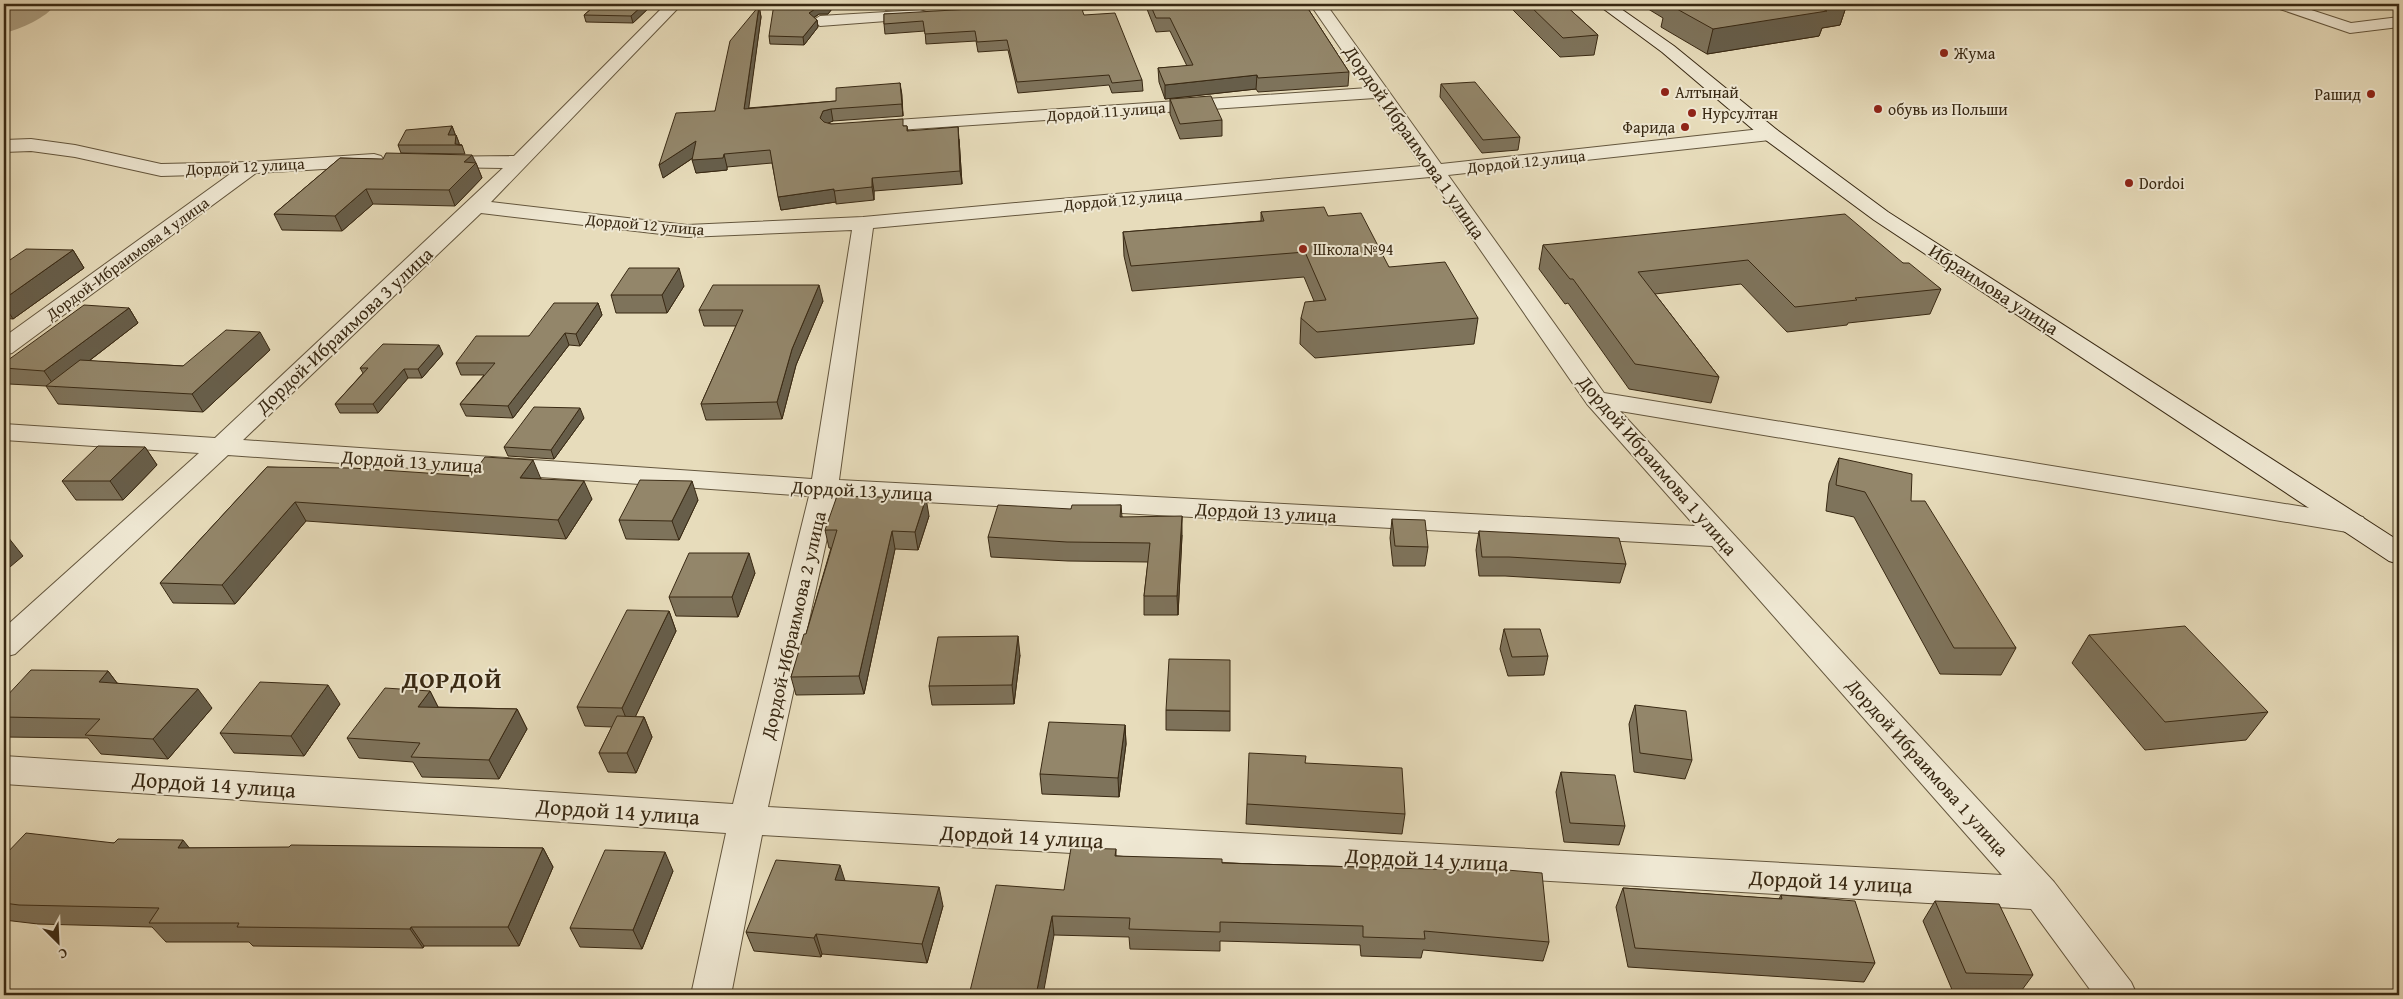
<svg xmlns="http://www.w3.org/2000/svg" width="2403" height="999" font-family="'Gentium Book Plus',serif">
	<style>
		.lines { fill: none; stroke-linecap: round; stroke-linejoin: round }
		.river { fill: #ac9f82; fill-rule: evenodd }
		.minor-casing { stroke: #64563d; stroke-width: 2 }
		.tertiary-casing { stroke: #64563d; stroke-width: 2 }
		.secondary-casing { stroke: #392913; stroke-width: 2 }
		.minor { fill: #efe8d3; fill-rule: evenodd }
		.tertiary { fill: #efe8d3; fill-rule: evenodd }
		.secondary { fill: #efe8d3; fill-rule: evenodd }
		.wall { fill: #7e735b; stroke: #392913 }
		.shaded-wall { fill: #675e4a; stroke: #392913 }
		.building { fill: #93866a; stroke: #392913 }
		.poi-dot { fill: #8f2418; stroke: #efe8d3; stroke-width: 2 }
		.labels { text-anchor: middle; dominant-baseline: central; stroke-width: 4; stroke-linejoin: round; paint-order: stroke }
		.far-poi-label { font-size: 16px; fill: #392913; stroke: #efe8d3; text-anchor: start }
		.far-street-label { font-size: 16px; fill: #392913; stroke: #efe8d3 }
		.street-label { font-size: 19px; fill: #392913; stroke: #efe8d3 }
		.near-street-label { font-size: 22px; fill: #392913; stroke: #efe8d3 }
		.district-label { font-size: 24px; font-weight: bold; letter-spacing: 1px; fill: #392913; stroke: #efe8d3 }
	</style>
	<rect width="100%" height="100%" fill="#e7dcbb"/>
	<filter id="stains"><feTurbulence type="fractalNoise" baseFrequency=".004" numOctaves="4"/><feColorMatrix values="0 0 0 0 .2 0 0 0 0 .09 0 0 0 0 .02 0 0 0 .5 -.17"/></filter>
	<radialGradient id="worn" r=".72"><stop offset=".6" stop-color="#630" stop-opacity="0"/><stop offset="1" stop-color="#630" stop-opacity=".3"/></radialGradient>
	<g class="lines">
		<path class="river" d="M 16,4 L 56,4 C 46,18 21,29 4,33 L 4,10 Z"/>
		<g class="minor-casing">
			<g id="minor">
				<path d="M 666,4 L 682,4 L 491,202 L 687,225 L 863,217 L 1422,166 L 1375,98 L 867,132 L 861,131 L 858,127 L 861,123 L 867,122 L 1368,88 L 1310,4 L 1326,4 L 1441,164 L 1770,128 L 1777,130 L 1779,134 L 1777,138 L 1770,140 L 1448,175 L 1604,393 L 2353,515 L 2363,517 L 2367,524 L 2363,531 L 2353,533 L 1620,411 L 2054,882 L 2131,982 L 2137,995 L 2094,995 L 2031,909 L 762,835 L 731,995 L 691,995 L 726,833 L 4,784 L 4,756 L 733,804 L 809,496 L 228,455 L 15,654 L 4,657 L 4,628 L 199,453 L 4,440 L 4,424 L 215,438 L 503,168 L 437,167 L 430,165 L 427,161 L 430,157 L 514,156 ZM 1430,177 L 1587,404 L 1695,526 L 839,480 L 873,228 ZM 481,213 L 687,237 L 852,230 L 812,479 L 243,440 ZM 836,497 L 1712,546 L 2002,875 L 768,807 Z"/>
				<path d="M 1038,4 L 1107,4 L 1099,9 L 1043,12 L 1038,10 L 1035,7 Z"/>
				<path d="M 920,10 L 926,12 L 928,15 L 926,18 L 820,26 L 812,21 L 820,16 Z"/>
				<path d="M 31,139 L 75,145 L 161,164 L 251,162 L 374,154 L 381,156 L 384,160 L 381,164 L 374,166 L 256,173 L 12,353 L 4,355 L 4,337 L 230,174 L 161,176 L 75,157 L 31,151 L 4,152 L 4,140 Z"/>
			</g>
		</g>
		<g class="tertiary-casing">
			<path id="tertiary" d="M 2271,4 L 2293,4 L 2351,23 L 2399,17 L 2399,27 L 2350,33 L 2274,7 Z"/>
		</g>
		<g class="secondary-casing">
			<path id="secondary" d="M 1597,4 L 1614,4 L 1674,46 L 1777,130 L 1888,212 L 2399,541 L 2399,564 L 2389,561 L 1874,220 L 1763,138 L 1662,52 Z"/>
		</g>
		<use href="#minor" class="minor"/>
		<use href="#tertiary" class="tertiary"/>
		<use href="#secondary" class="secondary"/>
	</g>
	<g class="wall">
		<path d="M 597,4 L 653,4 L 633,23 L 586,22 L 584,15 Z"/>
		<path d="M 884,4 L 999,4 L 885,10 Z"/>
		<path d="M 1145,4 L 1305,4 L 1349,72 L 1348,86 L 1258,92 L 1256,89 L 1165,99 L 1159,82 L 1158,68 L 1187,66 L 1170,31 L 1156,32 Z"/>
		<path d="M 1507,4 L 1564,4 L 1598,35 L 1594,55 L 1560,57 Z"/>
		<path d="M 1640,4 L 1847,4 L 1840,25 L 1822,28 L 1819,36 L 1707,54 L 1661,27 L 1663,18 Z"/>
		<path d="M 835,5 L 828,14 L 819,14 L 814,18 L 817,20 L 818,27 L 804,45 L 770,44 L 769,36 Z"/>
		<path d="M 759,6 L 761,17 L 748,108 L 836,101 L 900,83 L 903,116 L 833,121 L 827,123 L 831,124 L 907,126 L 908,131 L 959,139 L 962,184 L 874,191 L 874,200 L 836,204 L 836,202 L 781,210 L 772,163 L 727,167 L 727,170 L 696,173 L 693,158 L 663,178 L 715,111 Z"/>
		<path d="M 884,14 L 1084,15 L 1142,80 L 1143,91 L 1112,93 L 1109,85 L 1018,93 L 1008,50 L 978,52 L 976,41 L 926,44 L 925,31 L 885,34 L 884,24 Z"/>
		<path d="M 1441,84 L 1520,137 L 1518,150 L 1482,153 L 1440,97 Z"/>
		<path d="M 1170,99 L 1222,120 L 1222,136 L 1180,139 L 1170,114 Z"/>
		<path d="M 452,126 L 455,134 L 455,135 L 456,135 L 459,143 L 459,145 L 462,145 L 465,154 L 401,153 L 398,145 Z"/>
		<path d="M 340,158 L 476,163 L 482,178 L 455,206 L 373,204 L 342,231 L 282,230 L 274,214 Z"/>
		<path d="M 1261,212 L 1328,216 L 1389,267 L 1478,318 L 1474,344 L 1315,358 L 1300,344 L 1301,318 L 1314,301 L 1304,277 L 1132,291 L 1124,256 L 1123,232 L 1261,221 Z"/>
		<path d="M 1543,245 L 1903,263 L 1941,289 L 1930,314 L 1848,323 L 1847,325 L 1787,332 L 1741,284 L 1655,294 L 1719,377 L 1711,403 L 1629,389 L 1568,303 L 1565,304 L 1539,269 Z"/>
		<path d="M 73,250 L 84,268 L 13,319 L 4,318 L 4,264 Z"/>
		<path d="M 684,286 L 667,313 L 616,313 L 611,295 Z"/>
		<path d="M 823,301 L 796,365 L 782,419 L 706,420 L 701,404 L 736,326 L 704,326 L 699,310 Z"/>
		<path d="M 598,303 L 602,315 L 580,346 L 569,345 L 513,418 L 466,416 L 460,404 L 484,375 L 461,375 L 456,363 L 529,336 Z"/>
		<path d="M 129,308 L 138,323 L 89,361 L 183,366 L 270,350 L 203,412 L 58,404 L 46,386 L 9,384 L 4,377 L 4,363 Z"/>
		<path d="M 443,354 L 422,378 L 408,378 L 378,413 L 340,413 L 335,404 L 363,373 L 360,368 Z"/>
		<path d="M 584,418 L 554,459 L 508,456 L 504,447 Z"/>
		<path d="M 145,447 L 157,465 L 123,500 L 76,500 L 62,481 Z"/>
		<path d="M 1839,458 L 1911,501 L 2016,648 L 2001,675 L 1940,674 L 1854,517 L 1826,511 L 1829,483 Z"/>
		<path d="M 267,467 L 541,479 L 592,499 L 566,539 L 306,521 L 235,604 L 173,603 L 160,583 Z"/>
		<path d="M 698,500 L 679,540 L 626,539 L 619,520 Z"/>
		<path d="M 1121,505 L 1122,517 L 1182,535 L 1178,615 L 1144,615 L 1144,596 L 1148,562 L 1068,561 L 991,557 L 988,537 L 1071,509 Z"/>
		<path d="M 929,516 L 918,550 L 895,549 L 864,694 L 796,695 L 791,677 L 806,634 L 831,548 L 829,548 L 825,530 Z"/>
		<path d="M 1392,519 L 1428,547 L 1425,566 L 1393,566 L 1390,538 Z"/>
		<path d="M 1479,531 L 1626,564 L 1620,583 L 1505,576 L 1479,576 L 1476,550 Z"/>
		<path d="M 755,573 L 738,617 L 676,616 L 669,597 Z"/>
		<path d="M 669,611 L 676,631 L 635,717 L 644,717 L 652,737 L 636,773 L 608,772 L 599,753 L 612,727 L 585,726 L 577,707 Z"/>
		<path d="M 1504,629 L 1548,656 L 1544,675 L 1508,676 L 1500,649 Z"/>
		<path d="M 2089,635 L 2268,712 L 2246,740 L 2145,750 L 2072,663 Z"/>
		<path d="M 1020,655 L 1014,704 L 932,705 L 929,686 Z"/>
		<path d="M 108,671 L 117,683 L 212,708 L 168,759 L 101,754 L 88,738 L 4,737 L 4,699 Z"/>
		<path d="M 430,691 L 438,707 L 517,709 L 527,729 L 499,779 L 422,777 L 413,762 L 359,758 L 347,738 Z"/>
		<path d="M 340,704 L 304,756 L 234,753 L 220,733 Z"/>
		<path d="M 1635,705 L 1692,760 L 1685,779 L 1634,772 L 1629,724 Z"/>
		<path d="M 1166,710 L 1230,711 L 1230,731 L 1166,730 Z"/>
		<path d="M 1125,725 L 1126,744 L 1119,797 L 1042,794 L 1040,774 Z"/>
		<path d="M 1305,763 L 1405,814 L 1402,834 L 1246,824 L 1247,804 Z"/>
		<path d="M 1561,772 L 1625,826 L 1619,845 L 1564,842 L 1556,792 Z"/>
		<path d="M 114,843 L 190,848 L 543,848 L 553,867 L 519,946 L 424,946 L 423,948 L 253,946 L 249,942 L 166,942 L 152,927 L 38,924 L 4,920 L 4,856 Z"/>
		<path d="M 1116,849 L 1116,856 L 1222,863 L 1459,870 L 1460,866 L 1549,942 L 1543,961 L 1423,950 L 1421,958 L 1361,956 L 1360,945 L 1220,941 L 1220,951 L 1130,949 L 1129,937 L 1054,935 L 969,995 L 1064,890 Z"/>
		<path d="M 673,871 L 642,949 L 580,947 L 570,928 Z"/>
		<path d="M 1623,888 L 1779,899 L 1781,895 L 1875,963 L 1864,982 L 1628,967 L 1616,907 Z"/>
		<path d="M 1935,901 L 2033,975 L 2019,994 L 1953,992 L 1923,921 Z"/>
		<path d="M 943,906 L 927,963 L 822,954 L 821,957 L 754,951 L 746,932 Z"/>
	</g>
	<g class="shaded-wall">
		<path d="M 644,4 L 653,4 L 633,23 L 631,16 Z"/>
		<path d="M 829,4 L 835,4 L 835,5 L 828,14 L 819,14 L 810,20 L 809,13 L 818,7 Z"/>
		<path d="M 1830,4 L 1847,4 L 1840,25 L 1822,28 L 1819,36 L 1707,54 L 1713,29 L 1816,6 Z"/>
		<path d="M 759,6 L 761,17 L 747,121 L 744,109 Z"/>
		<path d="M 817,20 L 818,27 L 804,45 L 803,37 Z"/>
		<path d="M 1257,75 L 1256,89 L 1165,99 L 1165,85 Z"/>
		<path d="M 900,83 L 902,95 L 903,116 L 902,104 Z"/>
		<path d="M 831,109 L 833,121 L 826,124 L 820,118 L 823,111 Z"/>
		<path d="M 452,126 L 455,134 L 451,143 L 448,135 Z"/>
		<path d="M 958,127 L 959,139 L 962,184 L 960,171 Z"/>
		<path d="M 456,135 L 459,143 L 459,145 L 455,144 Z"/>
		<path d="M 696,141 L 700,153 L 663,178 L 659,165 Z"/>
		<path d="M 724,154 L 727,167 L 727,170 L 696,173 L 692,160 Z"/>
		<path d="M 472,155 L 476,163 L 482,178 L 455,206 L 449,190 L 464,162 Z"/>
		<path d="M 872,178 L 874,191 L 874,200 L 872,187 Z"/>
		<path d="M 366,189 L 373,204 L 342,231 L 335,216 Z"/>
		<path d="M 834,189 L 836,202 L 781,210 L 778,197 Z"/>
		<path d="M 73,250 L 84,268 L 13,319 L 4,305 L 4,299 Z"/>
		<path d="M 679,268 L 684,286 L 667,313 L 662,295 Z"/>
		<path d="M 819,285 L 823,301 L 796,365 L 782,419 L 777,402 L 792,349 Z"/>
		<path d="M 598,303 L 602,315 L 580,346 L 576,334 Z"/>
		<path d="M 129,308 L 138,323 L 55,387 L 44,371 Z"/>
		<path d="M 260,332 L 270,350 L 203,412 L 192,394 Z"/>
		<path d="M 565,333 L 569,345 L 513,418 L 508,406 Z"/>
		<path d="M 439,345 L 443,354 L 422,378 L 418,369 Z"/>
		<path d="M 404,369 L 408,378 L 378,413 L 373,404 Z"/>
		<path d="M 580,408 L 584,418 L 554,459 L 551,450 Z"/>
		<path d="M 145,447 L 157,465 L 123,500 L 110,481 Z"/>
		<path d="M 533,460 L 541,479 L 520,478 Z"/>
		<path d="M 584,481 L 592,499 L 566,539 L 558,520 Z"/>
		<path d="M 692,481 L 698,500 L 679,540 L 672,521 Z"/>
		<path d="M 926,498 L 929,516 L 918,550 L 915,532 Z"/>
		<path d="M 295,502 L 306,521 L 235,604 L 222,585 Z"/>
		<path d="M 1182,516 L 1182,535 L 1178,615 L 1177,596 Z"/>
		<path d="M 892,531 L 895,549 L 864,694 L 859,676 Z"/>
		<path d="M 4,532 L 23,556 L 4,572 Z"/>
		<path d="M 749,553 L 755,573 L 738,617 L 732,597 Z"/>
		<path d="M 669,611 L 676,631 L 630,728 L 622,708 Z"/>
		<path d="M 1018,636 L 1020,655 L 1014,704 L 1012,685 Z"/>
		<path d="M 108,671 L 123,691 L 99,682 Z"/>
		<path d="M 328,685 L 340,704 L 304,756 L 291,736 Z"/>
		<path d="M 198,689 L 212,708 L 168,759 L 153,739 Z"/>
		<path d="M 430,691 L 440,711 L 418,707 Z"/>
		<path d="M 517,709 L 527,729 L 499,779 L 489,760 Z"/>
		<path d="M 644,717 L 652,737 L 636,773 L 627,753 Z"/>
		<path d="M 1125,725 L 1126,744 L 1119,797 L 1118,778 Z"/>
		<path d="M 183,840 L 199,860 L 178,848 Z"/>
		<path d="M 543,848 L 553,867 L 519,946 L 508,927 Z"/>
		<path d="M 665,852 L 673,871 L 642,949 L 633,930 Z"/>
		<path d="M 840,865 L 846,884 L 835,880 Z"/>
		<path d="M 939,887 L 943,906 L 927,963 L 922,944 Z"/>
		<path d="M 1052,916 L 1054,935 L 1043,995 L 1036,995 Z"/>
		<path d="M 411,927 L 424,946 L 423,948 L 410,929 Z"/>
		<path d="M 816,934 L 822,954 L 821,957 L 814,938 Z"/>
	</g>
	<g class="building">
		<path d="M 597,4 L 644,4 L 631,16 L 584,15 Z"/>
		<path d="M 774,4 L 829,4 L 827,7 L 818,7 L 809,13 L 817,20 L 803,37 L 769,36 Z"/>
		<path d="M 1057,4 L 1080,4 L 1084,15 L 1115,13 L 1142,80 L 1112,83 L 1109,75 L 1017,82 L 1007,40 L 977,42 L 975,31 L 925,34 L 923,21 L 884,24 L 884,14 Z"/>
		<path d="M 1150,4 L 1305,4 L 1349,72 L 1258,78 L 1257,75 L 1165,85 L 1158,68 L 1193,65 L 1170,18 L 1156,18 Z"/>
		<path d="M 1528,4 L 1564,4 L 1598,35 L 1563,38 Z"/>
		<path d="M 1668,4 L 1830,4 L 1816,6 L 1827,11 L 1713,29 Z"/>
		<path d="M 759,6 L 744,109 L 836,101 L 836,88 L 900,83 L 902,104 L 831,109 L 823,111 L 820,118 L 824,122 L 831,124 L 903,119 L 903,126 L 907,126 L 907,131 L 958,127 L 960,171 L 872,178 L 872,187 L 834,191 L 834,189 L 778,197 L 770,150 L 724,154 L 723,158 L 692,160 L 696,141 L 659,165 L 676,113 L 715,111 L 730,41 Z"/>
		<path d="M 1475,82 L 1520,137 L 1483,140 L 1441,84 Z"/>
		<path d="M 1211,96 L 1222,120 L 1180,124 L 1170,99 Z"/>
		<path d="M 452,126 L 448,135 L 456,135 L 455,144 L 462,145 L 398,145 L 406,130 Z"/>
		<path d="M 386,153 L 472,155 L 464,162 L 476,163 L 449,190 L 366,189 L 335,216 L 274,214 L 340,158 L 383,159 Z"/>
		<path d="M 1324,207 L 1328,216 L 1361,213 L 1389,267 L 1445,262 L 1478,318 L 1317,332 L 1301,318 L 1305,302 L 1326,300 L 1305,252 L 1131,266 L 1123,232 L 1264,221 L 1261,212 Z"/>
		<path d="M 1845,214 L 1903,263 L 1909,263 L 1941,289 L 1855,298 L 1857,300 L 1795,307 L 1748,260 L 1638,272 L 1719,377 L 1635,364 L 1573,279 L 1570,279 L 1543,245 Z"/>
		<path d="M 26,249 L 73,250 L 4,299 L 4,264 Z"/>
		<path d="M 629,268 L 679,268 L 662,295 L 611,295 Z"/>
		<path d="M 713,285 L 819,285 L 792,349 L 777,402 L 701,404 L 743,310 L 699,310 Z"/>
		<path d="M 554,303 L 598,303 L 576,334 L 565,333 L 508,406 L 460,404 L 495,363 L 456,363 L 476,336 L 529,336 Z"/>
		<path d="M 84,305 L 129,308 L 44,371 L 4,368 L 4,363 Z"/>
		<path d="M 226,330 L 260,332 L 192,394 L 46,386 L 80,360 L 183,366 Z"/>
		<path d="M 383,344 L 439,345 L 418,369 L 404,369 L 373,404 L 335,404 L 368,368 L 360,368 Z"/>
		<path d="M 534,407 L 580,408 L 551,450 L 504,447 Z"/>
		<path d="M 98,446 L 145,447 L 110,481 L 62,481 Z"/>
		<path d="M 485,457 L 533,460 L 520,478 L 584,481 L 558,520 L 295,502 L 222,585 L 160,583 L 267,467 L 352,468 L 471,476 Z"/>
		<path d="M 1839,458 L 1912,474 L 1911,501 L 1925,501 L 2016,648 L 1954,648 L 1865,492 L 1836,485 Z"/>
		<path d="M 640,480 L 692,481 L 672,521 L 619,520 Z"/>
		<path d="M 837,496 L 926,498 L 915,532 L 892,531 L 859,676 L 791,677 L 804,634 L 806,634 L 837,530 L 825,530 Z"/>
		<path d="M 998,505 L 1071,509 L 1072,505 L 1121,505 L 1120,517 L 1182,516 L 1177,596 L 1144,596 L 1150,543 L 1067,542 L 988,537 Z"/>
		<path d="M 1392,519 L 1425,520 L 1428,547 L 1395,546 Z"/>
		<path d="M 1479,531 L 1619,538 L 1626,564 L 1509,557 L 1482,557 Z"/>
		<path d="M 689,553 L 749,553 L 732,597 L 669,597 Z"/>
		<path d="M 627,610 L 669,611 L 622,708 L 577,707 Z"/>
		<path d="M 2185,626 L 2268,712 L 2165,722 L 2089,635 Z"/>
		<path d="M 1504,629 L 1540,629 L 1548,656 L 1512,657 Z"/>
		<path d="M 1018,636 L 1012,685 L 929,686 L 938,637 Z"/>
		<path d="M 1169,659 L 1230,660 L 1230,711 L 1166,710 Z"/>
		<path d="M 31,670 L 108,671 L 99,682 L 198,689 L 153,739 L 85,735 L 100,719 L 4,717 L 4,699 Z"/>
		<path d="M 260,682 L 328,685 L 291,736 L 220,733 Z"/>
		<path d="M 385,688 L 430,691 L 418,707 L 517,709 L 489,760 L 411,757 L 420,743 L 347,738 Z"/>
		<path d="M 1635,705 L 1686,711 L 1692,760 L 1640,753 Z"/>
		<path d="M 617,716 L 644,717 L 627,753 L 599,753 Z"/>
		<path d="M 1049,722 L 1125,725 L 1118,778 L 1040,774 Z"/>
		<path d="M 1249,753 L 1306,756 L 1305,763 L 1402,768 L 1405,814 L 1247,804 Z"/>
		<path d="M 1561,772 L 1615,775 L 1625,826 L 1570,823 Z"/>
		<path d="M 26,833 L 114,843 L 118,839 L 183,840 L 178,848 L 289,847 L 291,845 L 543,848 L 508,927 L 411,927 L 410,929 L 237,927 L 239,923 L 149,923 L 159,908 L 19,905 L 4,903 L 4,856 Z"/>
		<path d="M 1071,848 L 1116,849 L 1115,856 L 1222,859 L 1222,863 L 1460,870 L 1460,866 L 1542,873 L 1549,942 L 1424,931 L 1425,939 L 1363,937 L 1363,926 L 1220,922 L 1220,932 L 1129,929 L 1130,918 L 1052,916 L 1036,995 L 969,995 L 996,885 L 1064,890 Z"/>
		<path d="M 605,850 L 665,852 L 633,930 L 570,928 Z"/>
		<path d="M 776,860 L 840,865 L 835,880 L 939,887 L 922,944 L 816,934 L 814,938 L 746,932 Z"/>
		<path d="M 1623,888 L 1782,899 L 1781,895 L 1855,901 L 1875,963 L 1635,948 Z"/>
		<path d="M 1935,901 L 1999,904 L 2033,975 L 1966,973 Z"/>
	</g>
	<g class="poi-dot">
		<circle cx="1944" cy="53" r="5"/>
		<circle cx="1665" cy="92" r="5"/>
		<circle cx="2371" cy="94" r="5"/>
		<circle cx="1878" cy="109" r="5"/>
		<circle cx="1692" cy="113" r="5"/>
		<circle cx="1685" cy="127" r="5"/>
		<circle cx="2129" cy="183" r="5"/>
		<circle cx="1303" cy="249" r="5"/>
	</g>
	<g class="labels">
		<g class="far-poi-label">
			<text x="1954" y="53">Жума</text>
			<text x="1675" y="92">Алтынай</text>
			<text x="2361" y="94" text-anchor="end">Рашид</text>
			<text x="1888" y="109">обувь из Польши</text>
			<text x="1702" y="113">Нурсултан</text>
			<text x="1675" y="127" text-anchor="end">Фарида</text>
			<text x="2139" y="183">Dordoi</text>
			<text x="1313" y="249">Школа №94</text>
		</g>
		<g class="far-street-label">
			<text transform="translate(1106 111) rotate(-4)">Дордой 11 улица</text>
			<text transform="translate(1526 161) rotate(-6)">Дордой 12 улица</text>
			<text transform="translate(245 166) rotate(-3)">Дордой 12 улица</text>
			<text transform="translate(1123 199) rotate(-5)">Дордой 12 улица</text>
			<text transform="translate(645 224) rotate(5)">Дордой 12 улица</text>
			<text transform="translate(127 258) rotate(-36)">Дордой-Ибраимова 4 улица</text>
		</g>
		<g class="street-label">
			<text transform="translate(1415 142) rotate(55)">Дордой Ибраимова 1 улица</text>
			<text transform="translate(1994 289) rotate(33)">Ибраимова улица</text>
			<text transform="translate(344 330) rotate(-43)">Дордой-Ибраимова 3 улица</text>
			<text transform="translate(412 461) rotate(4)">Дордой 13 улица</text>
			<text transform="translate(1658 465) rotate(49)">Дордой Ибраимова 1 улица</text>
			<text transform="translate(862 490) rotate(3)">Дордой 13 улица</text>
			<text transform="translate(1266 512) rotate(3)">Дордой 13 улица</text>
			<text transform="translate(793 625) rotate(-77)">Дордой-Ибраимова 2 улица</text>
			<text transform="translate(1928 767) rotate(48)">Дордой Ибраимова 1 улица</text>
		</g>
		<g class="near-street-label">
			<text transform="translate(214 784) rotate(4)">Дордой 14 улица</text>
			<text transform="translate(618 811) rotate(4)">Дордой 14 улица</text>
			<text transform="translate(1022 836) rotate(3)">Дордой 14 улица</text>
			<text transform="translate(1427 859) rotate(3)">Дордой 14 улица</text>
			<text transform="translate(1831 881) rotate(3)">Дордой 14 улица</text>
		</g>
		<g class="district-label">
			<text x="452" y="679">ДОРДОЙ</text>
		</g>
	</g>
	<rect width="2403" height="999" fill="none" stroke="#e7dcbb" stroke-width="20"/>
	<rect x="5" y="5" width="2393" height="989" fill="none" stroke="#392913" stroke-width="2.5"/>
	<rect x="10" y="10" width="2383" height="979" fill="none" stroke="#392913"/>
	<g transform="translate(58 942) rotate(156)" stroke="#efe8d3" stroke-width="4" paint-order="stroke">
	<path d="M0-4L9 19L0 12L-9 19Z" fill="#392913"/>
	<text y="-8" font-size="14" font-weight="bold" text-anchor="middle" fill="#392913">С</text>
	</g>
	<rect width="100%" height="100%" filter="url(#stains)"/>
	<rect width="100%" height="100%" fill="url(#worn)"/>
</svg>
